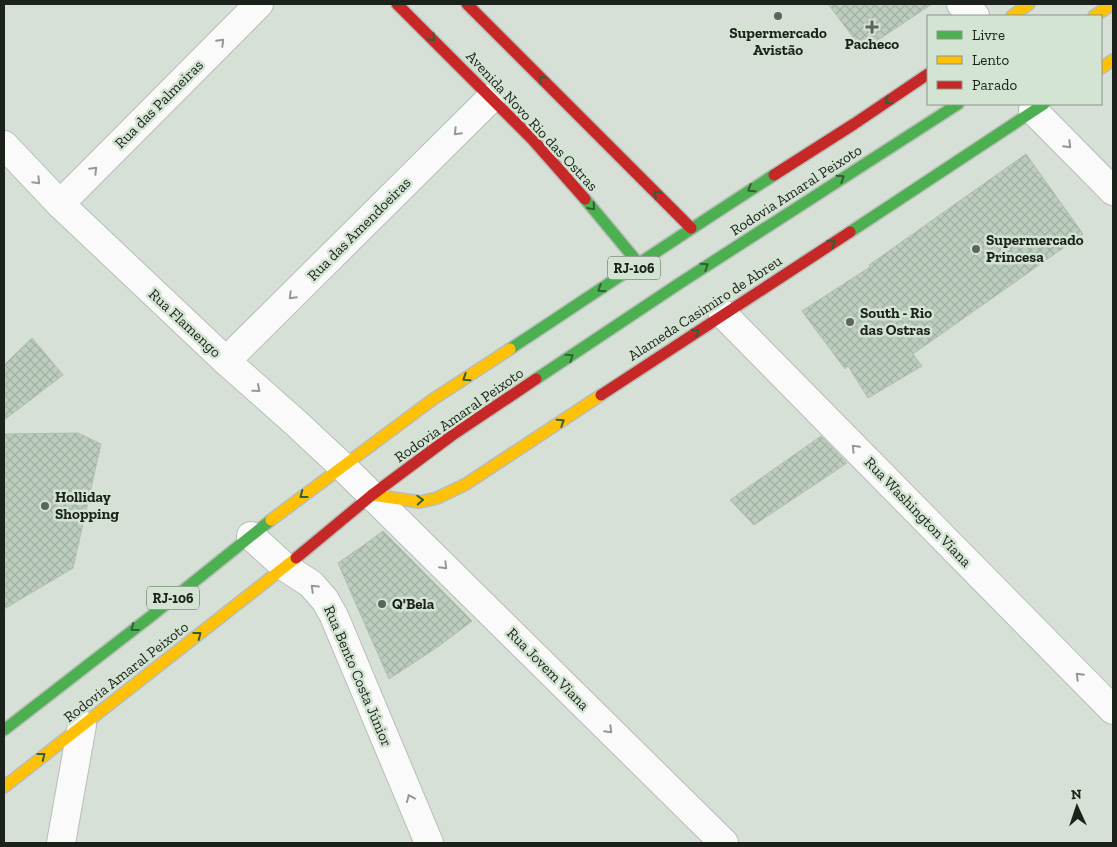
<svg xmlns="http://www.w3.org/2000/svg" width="1117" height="847" font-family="'Zilla Slab',serif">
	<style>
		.building { fill: url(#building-cross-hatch); stroke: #b4bcb4 }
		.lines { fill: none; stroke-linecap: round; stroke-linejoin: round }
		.street-casing { stroke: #b7beb8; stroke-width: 30 }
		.fast-casing { stroke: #b7beb8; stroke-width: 14 }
		.slow-casing { stroke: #b7beb8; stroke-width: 14 }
		.jam-casing { stroke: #b7beb8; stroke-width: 14 }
		.street { stroke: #f9faf9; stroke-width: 28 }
		.fast { stroke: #4caf50; stroke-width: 11 }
		.slow { stroke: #ffc107; stroke-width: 11 }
		.jam { stroke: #c62828; stroke-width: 11 }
		.oneway { stroke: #316133 }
		.oneway2 { stroke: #959895 }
		.poi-dot { fill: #5d645d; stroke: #d3e4d3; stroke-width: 2 }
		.labels { text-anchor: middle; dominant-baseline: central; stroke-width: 5; stroke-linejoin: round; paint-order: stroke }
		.shield { fill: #d3e4d3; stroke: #525c52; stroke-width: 1 }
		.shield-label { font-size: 14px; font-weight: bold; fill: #1b211b }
		.poi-label { font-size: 15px; font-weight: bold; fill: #1b211b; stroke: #d3e4d3; text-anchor: start }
		.street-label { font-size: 15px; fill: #1b211b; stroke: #d3e4d3 }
	</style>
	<defs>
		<pattern id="building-cross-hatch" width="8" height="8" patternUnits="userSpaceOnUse" patternTransform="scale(1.25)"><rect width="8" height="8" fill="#bccdbd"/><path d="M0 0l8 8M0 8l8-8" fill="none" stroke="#a1b0a2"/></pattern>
	</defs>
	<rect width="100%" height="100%" fill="#d7e0d7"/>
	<g class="building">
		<path d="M 828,4 L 932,4 L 863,50 Z"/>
		<path d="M 1026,154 L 1083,234 L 913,354 L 922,366 L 868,398 L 848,366 L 845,369 L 802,311 L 870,267 L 869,265 Z"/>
		<path d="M 32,338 L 63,375 L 4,420 L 4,365 Z"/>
		<path d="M 78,433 L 101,444 L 73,568 L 4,609 L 4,434 Z"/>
		<path d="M 821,436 L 847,463 L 754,525 L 730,500 Z"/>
		<path d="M 383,531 L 472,621 L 439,646 L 389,679 L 338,563 L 364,545 Z"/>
	</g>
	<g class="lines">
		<g class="street-casing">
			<g id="street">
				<path d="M 961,4 L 975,16"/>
				<path d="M 1033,110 L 1113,191"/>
				<path d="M 4,145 L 60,204 L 226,361 L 296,423 L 342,466 L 724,843"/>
				<path d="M 60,204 L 259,4"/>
				<path d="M 723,314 L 1113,710"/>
				<path d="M 226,361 L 491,98"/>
				<path d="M 251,536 L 285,567 L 311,584 L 325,600 L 334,616 L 429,843"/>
				<path d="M 61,843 L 82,725"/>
			</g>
		</g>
		<g class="fast-casing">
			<g id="fast">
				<path d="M 585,199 L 639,264"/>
				<path d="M 850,232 L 1044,104"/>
				<path d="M 510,349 C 598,291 685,232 774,175"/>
				<path d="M 536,379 L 680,283 L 958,104"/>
				<path d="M 4,730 L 150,617 L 271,520"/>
			</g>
		</g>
		<g class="slow-casing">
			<g id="slow">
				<path d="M 1012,16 L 1029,4"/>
				<path d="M 1094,16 L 1113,4"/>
				<path d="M 1101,68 L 1113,60"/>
				<path d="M 372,495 L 420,502 L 437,498 L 466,484 L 601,395"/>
				<path d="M 271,520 L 432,400 L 510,349"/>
				<path d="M 4,787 L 296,558"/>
			</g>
		</g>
		<g class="jam-casing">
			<g id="jam">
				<path d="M 397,4 L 533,140 L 585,199"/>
				<path d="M 467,4 L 691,228"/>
				<path d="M 774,175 L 854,124 L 928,74"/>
				<path d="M 601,395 L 850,232"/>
				<path d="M 296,558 L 372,495 L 451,436 L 536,379"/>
			</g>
		</g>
		<use href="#street" class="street"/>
		<use href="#fast" class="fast"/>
		<use href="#slow" class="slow"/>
		<use href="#jam" class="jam"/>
	</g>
	<defs><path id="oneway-chevron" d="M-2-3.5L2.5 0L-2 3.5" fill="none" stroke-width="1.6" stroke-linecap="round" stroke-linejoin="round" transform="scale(1.25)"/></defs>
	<g class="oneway">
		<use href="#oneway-chevron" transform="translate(432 38) rotate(45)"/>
		<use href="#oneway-chevron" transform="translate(542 79) rotate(-135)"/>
		<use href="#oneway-chevron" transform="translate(888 101) rotate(146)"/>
		<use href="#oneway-chevron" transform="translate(841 178) rotate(-33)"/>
		<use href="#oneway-chevron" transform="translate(751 189) rotate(147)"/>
		<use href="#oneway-chevron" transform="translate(657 194) rotate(-135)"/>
		<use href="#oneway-chevron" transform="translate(592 207) rotate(49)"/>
		<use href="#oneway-chevron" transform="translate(832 243) rotate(-33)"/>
		<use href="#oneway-chevron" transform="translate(705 266) rotate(-33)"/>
		<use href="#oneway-chevron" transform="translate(601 289) rotate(147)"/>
		<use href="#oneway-chevron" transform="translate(696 332) rotate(-33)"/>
		<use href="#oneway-chevron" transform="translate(570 357) rotate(-34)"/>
		<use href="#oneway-chevron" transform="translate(466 378) rotate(147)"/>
		<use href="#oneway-chevron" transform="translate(561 422) rotate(-33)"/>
		<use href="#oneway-chevron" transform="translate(303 495) rotate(143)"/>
		<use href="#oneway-chevron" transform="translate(420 500) rotate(-3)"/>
		<use href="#oneway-chevron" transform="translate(134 628) rotate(142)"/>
		<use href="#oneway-chevron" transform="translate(198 635) rotate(-38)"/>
		<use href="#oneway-chevron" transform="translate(42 756) rotate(-38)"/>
	</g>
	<g class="oneway2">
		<use href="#oneway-chevron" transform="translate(221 42) rotate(-45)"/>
		<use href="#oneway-chevron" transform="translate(457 132) rotate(135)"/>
		<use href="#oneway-chevron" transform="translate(1068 145) rotate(45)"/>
		<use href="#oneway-chevron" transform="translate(94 170) rotate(-45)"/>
		<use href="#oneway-chevron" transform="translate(37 181) rotate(46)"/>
		<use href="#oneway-chevron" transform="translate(292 296) rotate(135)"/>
		<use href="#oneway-chevron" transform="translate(257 389) rotate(41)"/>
		<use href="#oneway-chevron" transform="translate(855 448) rotate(-134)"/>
		<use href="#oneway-chevron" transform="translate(444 566) rotate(45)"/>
		<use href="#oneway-chevron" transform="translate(314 588) rotate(-136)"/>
		<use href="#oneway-chevron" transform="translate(1079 676) rotate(-135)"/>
		<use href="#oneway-chevron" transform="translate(609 730) rotate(45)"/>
		<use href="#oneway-chevron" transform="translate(410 798) rotate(-113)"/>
	</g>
	<g class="poi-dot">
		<circle cx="778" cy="16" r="5"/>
		<path d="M869.5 19.5h5v5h5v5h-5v5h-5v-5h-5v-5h5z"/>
		<circle cx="976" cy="249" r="5"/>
		<circle cx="850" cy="322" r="5"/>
		<circle cx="45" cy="506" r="5"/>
		<circle cx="382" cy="604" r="5"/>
	</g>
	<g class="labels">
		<g class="shield">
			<rect x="608" y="256.5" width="52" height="23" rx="4"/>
			<rect x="147" y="586.5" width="52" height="23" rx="4"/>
		</g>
		<g class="shield-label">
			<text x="634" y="268">RJ-106</text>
			<text x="173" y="598">RJ-106</text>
		</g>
		<g class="poi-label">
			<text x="778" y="33" text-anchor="middle">Supermercado<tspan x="778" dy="17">Avistão</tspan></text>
			<text x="872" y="44" text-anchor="middle">Pacheco</text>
			<text x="986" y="240">Supermercado<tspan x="986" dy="17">Princesa</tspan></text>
			<text x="860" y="313">South - Rio<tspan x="860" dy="17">das Ostras</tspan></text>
			<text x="55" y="497">Holliday<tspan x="55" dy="17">Shopping</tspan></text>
			<text x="392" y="604">Q'Bela</text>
		</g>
		<g class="street-label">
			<text transform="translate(159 104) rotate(-45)">Rua das Palmeiras</text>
			<text transform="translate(532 121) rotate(47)">Avenida Novo Rio das Ostras</text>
			<text transform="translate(796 190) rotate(-33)">Rodovia Amaral Peixoto</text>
			<text transform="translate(359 229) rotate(-45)">Rua das Amendoeiras</text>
			<text transform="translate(705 308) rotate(-33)">Alameda Casimiro de Abreu</text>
			<text transform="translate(185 323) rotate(43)">Rua Flamengo</text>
			<text transform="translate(459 415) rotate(-35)">Rodovia Amaral Peixoto</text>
			<text transform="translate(918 512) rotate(46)">Rua Washington Viana</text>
			<text transform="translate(548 669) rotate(45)">Rua Jovem Viana</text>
			<text transform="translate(126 672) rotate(-38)">Rodovia Amaral Peixoto</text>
			<text transform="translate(358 676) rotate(67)">Rua Bento Costa Júnior</text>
		</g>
	</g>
	<rect width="1117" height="847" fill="none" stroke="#1b211b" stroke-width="10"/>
	<rect x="927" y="15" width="175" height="90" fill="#d3e4d3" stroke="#899689"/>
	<rect x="937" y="31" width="25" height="8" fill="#4caf50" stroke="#899689"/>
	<text x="972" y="40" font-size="15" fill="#1b211b">Livre</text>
	<rect x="937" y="56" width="25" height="8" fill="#ffc107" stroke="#899689"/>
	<text x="972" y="65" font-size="15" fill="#1b211b">Lento</text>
	<rect x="937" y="81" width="25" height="8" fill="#c62828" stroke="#899689"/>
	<text x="972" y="90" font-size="15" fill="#1b211b">Parado</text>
	<g transform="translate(1077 807) rotate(357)" stroke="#d3e4d3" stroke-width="4" paint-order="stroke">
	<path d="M0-4L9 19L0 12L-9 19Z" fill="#1b211b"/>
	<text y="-8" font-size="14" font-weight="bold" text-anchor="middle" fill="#1b211b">N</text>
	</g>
</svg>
